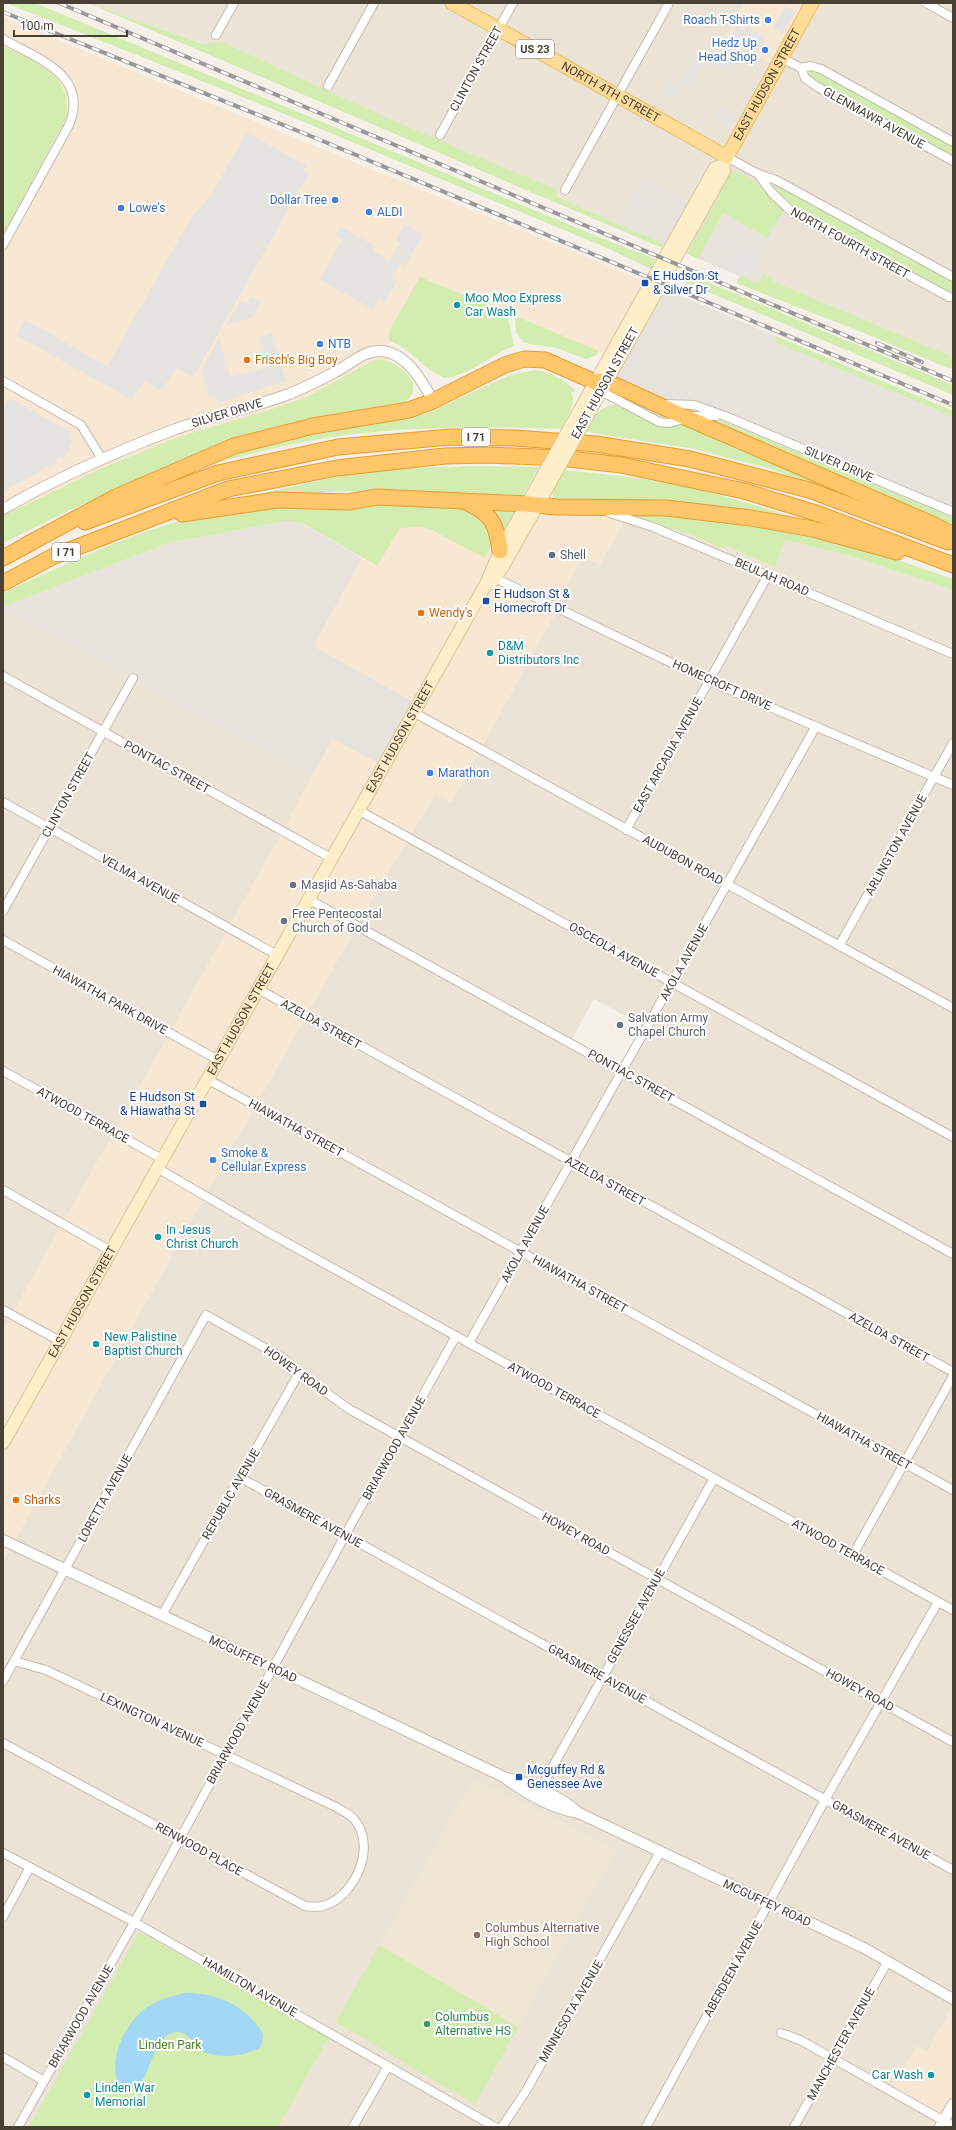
<svg xmlns="http://www.w3.org/2000/svg" width="956" height="2130" font-family="Roboto,sans-serif">
	<style>
		.residential { fill: #eae3d6; fill-rule: evenodd }
		.commercial { fill: #f8e7d3 }
		.industrial { fill: #e8e2dd }
		.education { fill: #efe5d2 }
		.green { fill: #d3ecaf }
		.parking { fill: #e6e4e0 }
		.water { fill: #a2d7f5 }
		.lines { fill: none; stroke-linecap: round; stroke-linejoin: round }
		.minor-casing { stroke: #c5bbad; stroke-width: 10 }
		.tertiary-casing { stroke: #c5bbad; stroke-width: 12 }
		.secondary-casing { stroke: #dbc698; stroke-width: 14 }
		.primary-casing { stroke: #ecbb60; stroke-width: 15 }
		.motorway-casing { stroke: #e89c30; stroke-width: 17 }
		.minor { stroke: #fff; stroke-width: 8 }
		.tertiary { stroke: #fff; stroke-width: 10 }
		.secondary { stroke: #ffefc9; stroke-width: 12 }
		.primary { stroke: #ffdd98; stroke-width: 13 }
		.motorway { stroke: #ffc66a; stroke-width: 15 }
		.rail-casing { stroke: #989898; stroke-width: 4 }
		.rail { stroke: #fff; stroke-width: 2.5; stroke-dasharray: 8; stroke-linecap: butt }
		.secondary-bridge-casing { stroke: #dbc698; stroke-width: 14; stroke-linecap: butt }
		.secondary-bridge { stroke: #ffefc9; stroke-width: 12 }
		.shop-dot { fill: #3f7fe0; stroke: #fff; stroke-width: 1.5 }
		.transit-dot { fill: #1a4fb4; stroke: #fff; stroke-width: 1.5 }
		.culture-dot { fill: #0f9aa8; stroke: #fff; stroke-width: 1.5 }
		.food-dot { fill: #e8710a; stroke: #fff; stroke-width: 1.5 }
		.service-dot { fill: #5c6f8a; stroke: #fff; stroke-width: 1.5 }
		.worship-dot { fill: #6b7280; stroke: #fff; stroke-width: 1.5 }
		.education-dot { fill: #8d6e63; stroke: #fff; stroke-width: 1.5 }
		.leisure-dot { fill: #2e9e5b; stroke: #fff; stroke-width: 1.5 }
		.labels { text-anchor: middle; dominant-baseline: central; stroke-width: 4; stroke-linejoin: round; paint-order: stroke }
		.shield { fill: #fff; stroke: #807a72; stroke-width: 1 }
		.shield-label { font-size: 11px; font-weight: bold; fill: #494136 }
		.shop-label { font-size: 12px; fill: #366cbe; stroke: #fff; text-anchor: start }
		.street-label { font-size: 12px; fill: #494136; stroke: #fff }
		.transit-label { font-size: 12px; fill: #164399; stroke: #fff; text-anchor: start }
		.culture-label { font-size: 12px; fill: #0d838f; stroke: #fff; text-anchor: start }
		.food-label { font-size: 12px; fill: #c56008; stroke: #fff; text-anchor: start }
		.service-label { font-size: 12px; fill: #4e5e75; stroke: #fff; text-anchor: start }
		.worship-label { font-size: 12px; fill: #5b616d; stroke: #fff; text-anchor: start }
		.education-label { font-size: 12px; fill: #785e54; stroke: #fff; text-anchor: start }
		.leisure-label { font-size: 12px; fill: #27864d; stroke: #fff; text-anchor: start }
		.park-label { font-size: 12px; fill: #4c8025; stroke: #fff }
	</style>
	<rect width="100%" height="100%" fill="#f5f1e9"/>
	<g class="residential">
		<path d="M 92,3 L 953,3 L 953,357 L 777,283 L 763,274 L 759,267 L 760,259 L 789,209 L 699,208 L 643,178 L 617,224 L 555,197 L 557,190 L 450,147 L 339,98 L 223,42 L 204,44 L 93,5 Z"/>
		<path d="M 627,513 L 686,533 L 723,549 L 724,546 L 775,567 L 785,540 L 850,556 L 953,590 L 953,1991 L 950,1998 L 953,2000 L 953,2005 L 927,2052 L 916,2046 L 950,2127 L 3,2127 L 3,1562 L 203,1199 L 358,924 L 435,794 L 451,803 L 556,612 L 556,609 L 580,560 L 585,559 L 600,564 L 623,524 ZM 594,999 L 644,1026 L 622,1064 L 618,1065 L 572,1039 Z"/>
		<path d="M 3,607 L 311,777 L 283,831 L 3,1330 Z"/>
	</g>
	<g class="commercial">
		<path d="M 743,3 L 813,3 L 777,67 L 724,37 Z"/>
		<path d="M 3,17 L 212,104 L 655,285 L 613,357 L 420,278 L 389,331 L 388,361 L 378,359 L 309,396 L 272,409 L 175,438 L 102,468 L 3,516 Z"/>
		<path d="M 554,499 L 627,513 L 623,524 L 600,564 L 585,559 L 580,560 L 556,609 L 556,612 L 451,803 L 435,795 L 358,924 L 203,1199 L 3,1562 L 3,1330 L 283,831 L 311,777 L 333,739 L 418,704 L 312,646 L 362,558 L 377,566 L 399,528 L 420,527 L 492,545 L 516,510 Z"/>
		<path d="M 953,2006 L 953,2127 L 890,2093 L 916,2046 L 927,2052 Z"/>
	</g>
	<g class="industrial">
		<path d="M 727,157 L 758,174 L 789,209 L 760,259 L 759,267 L 763,274 L 758,284 L 617,224 L 643,178 L 699,208 Z"/>
		<path d="M 655,285 L 776,336 L 774,342 L 953,417 L 953,518 L 728,423 L 704,418 L 612,391 L 613,357 Z"/>
		<path d="M 289,521 L 303,524 L 362,558 L 313,646 L 419,705 L 384,766 L 333,739 L 311,777 L 3,607 L 168,543 Z"/>
	</g>
	<path class="education" d="M 473,1778 L 617,1849 L 475,2105 L 336,2022 Z"/>
	<g class="green">
		<path d="M 6,3 L 35,3 L 611,242 L 655,259 L 651,269 L 607,248 L 280,112 Z"/>
		<path d="M 88,3 L 203,44 L 223,42 C 333,95 444,144 558,190 L 556,197 L 664,244 L 662,248 Z"/>
		<path d="M 3,46 C 36,63 73,73 66,118 L 3,234 Z"/>
		<path d="M 811,70 L 817,71 L 953,145 L 953,157 L 812,80 L 808,73 Z"/>
		<path d="M 734,171 C 754,175 770,197 783,211 L 767,238 L 723,213 L 698,259 L 687,254 L 722,191 L 721,188 L 729,174 Z"/>
		<path d="M 775,185 L 953,281 L 953,295 L 795,209 L 774,189 Z"/>
		<path d="M 679,270 L 953,385 L 953,395 L 675,278 Z"/>
		<path d="M 763,274 L 777,283 L 953,357 L 953,370 L 854,329 L 736,283 L 740,276 L 758,283 Z"/>
		<path d="M 420,277 L 507,313 L 514,346 C 492,354 467,377 445,378 C 423,370 413,349 389,341 L 389,331 Z"/>
		<path d="M 515,316 L 599,351 L 595,356 L 586,359 L 557,348 L 524,343 L 516,333 Z"/>
		<path d="M 776,336 L 953,411 L 953,417 L 774,342 Z"/>
		<path d="M 378,359 C 394,361 405,369 413,383 L 413,393 L 404,404 L 317,418 L 265,430 L 234,440 L 70,510 L 3,543 L 3,516 L 102,468 L 175,438 L 272,409 L 309,396 L 370,362 Z"/>
		<path d="M 535,370 C 552,372 563,380 576,391 L 571,393 C 578,404 566,418 561,429 C 489,426 418,426 346,435 C 294,442 242,455 192,470 L 265,440 L 426,414 L 510,375 Z"/>
		<path d="M 615,392 L 671,416 L 670,419 L 656,417 L 614,395 Z"/>
		<path d="M 611,405 L 616,405 L 661,426 L 685,422 L 858,499 L 771,469 L 695,449 L 586,432 C 592,419 597,409 611,405 Z"/>
		<path d="M 704,418 L 728,423 L 953,518 L 953,526 Z"/>
		<path d="M 474,466 L 539,467 L 520,501 L 412,493 L 345,491 L 236,499 L 355,473 L 412,468 Z"/>
		<path d="M 564,470 C 604,474 644,478 683,486 C 726,495 767,509 809,522 L 557,501 L 554,499 L 552,492 Z"/>
		<path d="M 337,501 L 459,506 L 488,521 L 492,545 L 485,558 L 430,529 L 419,527 L 400,528 L 377,566 L 304,524 L 288,521 L 168,543 L 3,607 L 3,593 C 61,567 118,538 180,521 C 231,507 285,506 337,501 Z"/>
		<path d="M 487,506 L 516,510 L 503,533 Z"/>
		<path d="M 627,510 L 760,524 L 866,549 L 953,579 L 953,590 L 850,556 L 785,540 L 775,567 L 725,546 L 723,549 L 686,533 L 627,513 Z"/>
		<path d="M 139,1932 L 328,2038 L 278,2127 L 29,2127 Z"/>
		<path d="M 379,1945 L 518,2027 L 475,2105 L 336,2022 Z"/>
	</g>
	<g class="parking">
		<path d="M 785,6 L 796,12 L 783,34 L 773,28 Z"/>
		<path d="M 747,23 L 753,26 L 751,29 L 766,37 L 756,55 L 729,39 L 736,26 L 744,30 Z"/>
		<path d="M 726,39 L 738,46 L 724,71 L 712,64 Z"/>
		<path d="M 697,57 L 706,62 L 692,88 L 680,82 Z"/>
		<path d="M 670,81 L 680,86 L 673,98 L 664,93 Z"/>
		<path d="M 719,107 L 737,116 L 730,128 L 713,119 Z"/>
		<path d="M 246,132 L 307,166 L 304,170 L 309,173 L 193,378 L 176,368 L 162,390 L 145,381 L 132,400 L 16,335 L 25,320 L 107,366 L 191,218 L 212,194 Z"/>
		<path d="M 404,224 L 423,234 L 405,266 L 400,263 L 392,278 L 397,281 L 384,302 L 379,299 L 373,309 L 319,280 L 342,240 L 335,235 L 341,227 L 375,246 L 373,251 L 390,261 L 400,243 L 395,240 Z"/>
		<path d="M 737,250 L 756,260 L 746,278 L 721,268 L 724,262 L 730,264 Z"/>
		<path d="M 250,296 L 261,303 L 254,317 L 226,325 L 241,300 L 247,303 Z"/>
		<path d="M 272,333 L 286,381 L 218,403 L 215,395 L 209,398 L 201,369 L 219,338 L 230,377 L 267,367 L 259,337 Z"/>
		<path d="M 9,398 L 71,432 L 68,438 L 73,441 L 64,459 L 58,457 L 55,463 L 3,491 L 3,410 Z"/>
	</g>
	<path class="water" d="M 186,1993 C 218,1993 247,2006 263,2034 L 261,2047 C 247,2055 224,2059 207,2053 C 195,2048 187,2027 172,2033 C 145,2043 155,2094 120,2089 C 107,2062 123,2025 146,2008 C 159,1999 172,1996 186,1993 Z"/>
	<g class="lines">
		<g class="minor-casing">
			<g id="minor">
				<path d="M 926,3 L 953,18"/>
				<path d="M 216,35 L 234,3"/>
				<path d="M 3,39 C 38,59 90,75 69,125 L 3,245"/>
				<path d="M 782,58 L 801,68 L 811,66 L 821,69 L 953,142"/>
				<path d="M 801,68 L 805,78 L 816,86 L 953,161"/>
				<path d="M 328,86 L 374,3"/>
				<path d="M 440,135 L 513,3"/>
				<path d="M 727,157 L 758,174 L 776,180 L 953,277"/>
				<path d="M 758,174 L 772,193 L 792,212 L 949,297 L 953,297"/>
				<path d="M 565,190 L 669,3"/>
				<path d="M 3,381 L 81,425 L 102,459"/>
				<path d="M 599,388 L 601,391 L 659,422 L 669,423 L 695,416 L 716,416"/>
				<path d="M 665,404 L 694,405 L 725,416 L 953,512"/>
				<path d="M 610,513 L 653,527 L 953,654"/>
				<path d="M 495,578 L 709,681 L 953,785"/>
				<path d="M 3,676 L 331,858"/>
				<path d="M 413,712 L 953,1008"/>
				<path d="M 3,802 L 277,955"/>
				<path d="M 358,810 L 953,1137"/>
				<path d="M 626,830 L 768,575"/>
				<path d="M 308,899 L 953,1254"/>
				<path d="M 3,911 L 133,678"/>
				<path d="M 3,940 L 218,1060"/>
				<path d="M 839,946 L 953,743"/>
				<path d="M 258,989 L 953,1372"/>
				<path d="M 3,1071 L 162,1159"/>
				<path d="M 207,1079 L 953,1490"/>
				<path d="M 157,1168 L 271,1234 L 953,1610"/>
				<path d="M 3,1190 L 111,1251"/>
				<path d="M 3,1310 L 60,1341"/>
				<path d="M 469,1343 L 816,726"/>
				<path d="M 241,1478 L 953,1870"/>
				<path d="M 853,1555 L 953,1376"/>
				<path d="M 162,1615 L 299,1373"/>
				<path d="M 3,1681 L 206,1315 L 283,1358 L 299,1373 L 349,1409 L 953,1742"/>
				<path d="M 3,1743 L 305,1906 C 312,1907 319,1908 326,1905 C 356,1894 377,1846 354,1819 C 350,1814 342,1811 336,1807 L 46,1670 L 14,1661"/>
				<path d="M 538,1793 L 714,1478"/>
				<path d="M 3,1853 L 134,1922 L 495,2127"/>
				<path d="M 3,1917 L 30,1867"/>
				<path d="M 781,2033 L 800,2040 L 953,2126"/>
				<path d="M 3,2057 L 44,2081"/>
				<path d="M 18,2127 L 139,1914 L 354,1519 L 456,1336"/>
				<path d="M 353,2127 L 388,2066"/>
				<path d="M 502,2127 L 526,2091 L 660,1852"/>
				<path d="M 646,2127 L 825,1800 L 938,1602"/>
				<path d="M 794,2127 L 888,1961"/>
			</g>
		</g>
		<g class="tertiary-casing">
			<g id="tertiary">
				<path d="M 3,509 C 57,478 115,452 173,430 C 211,416 251,408 289,394 C 304,388 320,380 335,372 C 350,365 363,350 381,351 C 406,352 423,382 433,401"/>
				<path d="M 3,1540 L 504,1777 C 524,1793 553,1809 579,1813"/>
				<path d="M 506,1778 C 530,1782 559,1796 579,1813 L 864,1948 L 953,1999"/>
				<path d="M 940,2127 L 953,2104"/>
			</g>
		</g>
		<g class="secondary-casing">
			<g id="secondary">
				<path d="M 581,408 L 715,168 L 722,166 L 727,157"/>
				<path d="M 591,409 L 724,171 L 722,166"/>
				<path d="M 491,583 L 503,566 L 546,490"/>
				<path id="s1" d="M 3,1443 L 486,584 L 500,551 L 535,490"/>
			</g>
		</g>
		<g class="primary-casing">
			<g id="primary">
				<path id="s2" d="M 452,3 L 727,157 L 812,3"/>
			</g>
		</g>
		<g class="motorway-casing">
			<g id="motorway">
				<path d="M 468,503 C 492,514 497,525 500,551"/>
				<path d="M 182,514 L 277,500 L 348,502 L 377,497 L 527,504 L 556,507 L 666,508 L 751,518 L 813,529 L 897,552"/>
				<path d="M 85,522 L 218,473 L 338,447 L 450,437 L 515,438 L 596,444 L 690,459 L 809,490 L 948,542"/>
				<path d="M 28,544 L 116,497 L 234,446 L 313,426 L 409,410 L 433,401 L 505,365 L 524,359 L 545,360 L 595,382 L 606,381 L 687,418 L 932,524 L 953,535"/>
				<path d="M 3,558 L 36,540"/>
				<path d="M 3,583 L 54,556 L 228,489 L 337,468 L 445,456 L 488,455 L 561,458 L 621,465 L 744,491 L 819,514 L 953,565"/>
			</g>
		</g>
		<use href="#minor" class="minor"/>
		<use href="#tertiary" class="tertiary"/>
		<use href="#secondary" class="secondary"/>
		<use href="#primary" class="primary"/>
		<use href="#motorway" class="motorway"/>
		<g class="rail-casing">
			<g id="rail">
				<path d="M 59,3 L 953,381"/>
				<path d="M 3,12 L 313,137 L 953,405"/>
				<path d="M 877,343 L 922,362"/>
			</g>
		</g>
		<use href="#rail" class="rail"/>
		<g class="secondary-bridge-casing">
			<g id="secondary-bridge">
				<path d="M 535,490 L 581,408"/>
				<path d="M 546,490 L 591,409"/>
			</g>
		</g>
		<use href="#secondary-bridge" class="secondary-bridge"/>
	</g>
	<g class="shop-dot">
		<circle cx="768" cy="20" r="4"/>
		<circle cx="765" cy="50" r="4"/>
		<circle cx="335" cy="200" r="4"/>
		<circle cx="121" cy="208" r="4"/>
		<circle cx="369" cy="212" r="4"/>
		<circle cx="320" cy="344" r="4"/>
		<circle cx="430" cy="773" r="4"/>
		<circle cx="213" cy="1160" r="4"/>
	</g>
	<g class="transit-dot">
		<rect x="641" y="279" width="8" height="8" rx="2"/>
		<rect x="482" y="597" width="8" height="8" rx="2"/>
		<rect x="199" y="1100" width="8" height="8" rx="2"/>
		<rect x="515" y="1773" width="8" height="8" rx="2"/>
	</g>
	<g class="culture-dot">
		<circle cx="457" cy="305" r="4"/>
		<circle cx="490" cy="653" r="4"/>
		<circle cx="158" cy="1237" r="4"/>
		<circle cx="96" cy="1344" r="4"/>
		<circle cx="931" cy="2075" r="4"/>
		<circle cx="87" cy="2095" r="4"/>
	</g>
	<g class="food-dot">
		<circle cx="247" cy="360" r="4"/>
		<circle cx="421" cy="613" r="4"/>
		<circle cx="16" cy="1500" r="4"/>
	</g>
	<circle class="service-dot" cx="552" cy="555" r="4"/>
	<g class="worship-dot">
		<circle cx="293" cy="885" r="4"/>
		<circle cx="284" cy="921" r="4"/>
		<circle cx="620" cy="1025" r="4"/>
	</g>
	<circle class="education-dot" cx="477" cy="1935" r="4"/>
	<circle class="leisure-dot" cx="427" cy="2024" r="4"/>
	<g class="labels">
		<g class="shield">
			<rect x="516" y="40" width="38" height="18" rx="3"/>
			<rect x="462" y="428" width="28" height="18" rx="3"/>
			<rect x="52" y="543" width="28" height="18" rx="3"/>
		</g>
		<g class="shield-label">
			<text x="535" y="49">US 23</text>
			<text x="476" y="437">I 71</text>
			<text x="66" y="552">I 71</text>
		</g>
		<g class="shop-label">
			<text x="760" y="20" text-anchor="end">Roach T-Shirts</text>
			<text x="757" y="43" text-anchor="end">Hedz Up<tspan x="757" dy="14">Head Shop</tspan></text>
			<text x="327" y="200" text-anchor="end">Dollar Tree</text>
			<text x="129" y="208">Lowe's</text>
			<text x="377" y="212">ALDI</text>
			<text x="328" y="344">NTB</text>
			<text x="438" y="773">Marathon</text>
			<text x="221" y="1153">Smoke &amp;<tspan x="221" dy="14">Cellular Express</tspan></text>
		</g>
		<g class="street-label">
			<text transform="translate(476 69) rotate(-61)">CLINTON STREET</text>
			<text stroke="none"><textPath href="#s2" startOffset="398">EAST HUDSON STREET</textPath></text>
			<text stroke="none"><textPath href="#s2" startOffset="182">NORTH 4TH STREET</textPath></text>
			<text transform="translate(874 118) rotate(29)">GLENMAWR AVENUE</text>
			<text transform="translate(850 243) rotate(29)">NORTH FOURTH STREET</text>
			<text transform="translate(605 383) rotate(-61)">EAST HUDSON STREET</text>
			<text transform="translate(227 413) rotate(-17)">SILVER DRIVE</text>
			<text transform="translate(839 464) rotate(23)">SILVER DRIVE</text>
			<text transform="translate(772 577) rotate(23)">BEULAH ROAD</text>
			<text transform="translate(722 685) rotate(24)">HOMECROFT DRIVE</text>
			<text stroke="none"><textPath href="#s1" startOffset="810">EAST HUDSON STREET</textPath></text>
			<text transform="translate(668 755) rotate(-61)">EAST ARCADIA AVENUE</text>
			<text transform="translate(167 767) rotate(29)">PONTIAC STREET</text>
			<text transform="translate(68 795) rotate(-61)">CLINTON STREET</text>
			<text transform="translate(896 845) rotate(-61)">ARLINGTON AVENUE</text>
			<text transform="translate(683 860) rotate(29)">AUDUBON ROAD</text>
			<text transform="translate(140 879) rotate(29)">VELMA AVENUE</text>
			<text transform="translate(614 950) rotate(29)">OSCEOLA AVENUE</text>
			<text transform="translate(684 962) rotate(-61)">AKOLA AVENUE</text>
			<text transform="translate(110 1000) rotate(29)">HIAWATHA PARK DRIVE</text>
			<text stroke="none"><textPath href="#s1" startOffset="486">EAST HUDSON STREET</textPath></text>
			<text transform="translate(321 1024) rotate(29)">AZELDA STREET</text>
			<text transform="translate(631 1076) rotate(29)">PONTIAC STREET</text>
			<text transform="translate(83 1115) rotate(29)">ATWOOD TERRACE</text>
			<text transform="translate(296 1128) rotate(29)">HIAWATHA STREET</text>
			<text transform="translate(605 1181) rotate(29)">AZELDA STREET</text>
			<text transform="translate(525 1244) rotate(-61)">AKOLA AVENUE</text>
			<text transform="translate(580 1284) rotate(29)">HIAWATHA STREET</text>
			<text stroke="none"><textPath href="#s1" startOffset="162">EAST HUDSON STREET</textPath></text>
			<text transform="translate(889 1337) rotate(29)">AZELDA STREET</text>
			<text transform="translate(296 1371) rotate(36)">HOWEY ROAD</text>
			<text transform="translate(554 1390) rotate(29)">ATWOOD TERRACE</text>
			<text transform="translate(864 1441) rotate(29)">HIAWATHA STREET</text>
			<text transform="translate(394 1448) rotate(-61)">BRIARWOOD AVENUE</text>
			<text transform="translate(231 1494) rotate(-60)">REPUBLIC AVENUE</text>
			<text transform="translate(105 1498) rotate(-61)">LORETTA AVENUE</text>
			<text transform="translate(313 1518) rotate(29)">GRASMERE AVENUE</text>
			<text transform="translate(576 1534) rotate(29)">HOWEY ROAD</text>
			<text transform="translate(838 1547) rotate(29)">ATWOOD TERRACE</text>
			<text transform="translate(636 1616) rotate(-61)">GENESSEE AVENUE</text>
			<text transform="translate(253 1659) rotate(25)">MCGUFFEY ROAD</text>
			<text transform="translate(597 1674) rotate(29)">GRASMERE AVENUE</text>
			<text transform="translate(860 1690) rotate(29)">HOWEY ROAD</text>
			<text transform="translate(152 1720) rotate(25)">LEXINGTON AVENUE</text>
			<text transform="translate(238 1732) rotate(-61)">BRIARWOOD AVENUE</text>
			<text transform="translate(881 1830) rotate(29)">GRASMERE AVENUE</text>
			<text transform="translate(199 1849) rotate(29)">RENWOOD PLACE</text>
			<text transform="translate(767 1903) rotate(25)">MCGUFFEY ROAD</text>
			<text transform="translate(733 1969) rotate(-61)">ABERDEEN AVENUE</text>
			<text transform="translate(250 1987) rotate(30)">HAMILTON AVENUE</text>
			<text transform="translate(571 2011) rotate(-60)">MINNESOTA AVENUE</text>
			<text transform="translate(81 2016) rotate(-60)">BRIARWOOD AVENUE</text>
			<text transform="translate(841 2044) rotate(-61)">MANCHESTER AVENUE</text>
		</g>
		<g class="transit-label">
			<text x="653" y="276">E Hudson St<tspan x="653" dy="14">&amp; Silver Dr</tspan></text>
			<text x="494" y="594">E Hudson St &amp;<tspan x="494" dy="14">Homecroft Dr</tspan></text>
			<text x="195" y="1097" text-anchor="end">E Hudson St<tspan x="195" dy="14">&amp; Hiawatha St</tspan></text>
			<text x="527" y="1770">Mcguffey Rd &amp;<tspan x="527" dy="14">Genessee Ave</tspan></text>
		</g>
		<g class="culture-label">
			<text x="465" y="298">Moo Moo Express<tspan x="465" dy="14">Car Wash</tspan></text>
			<text x="498" y="646">D&amp;M<tspan x="498" dy="14">Distributors Inc</tspan></text>
			<text x="166" y="1230">In Jesus<tspan x="166" dy="14">Christ Church</tspan></text>
			<text x="104" y="1337">New Palistine<tspan x="104" dy="14">Baptist Church</tspan></text>
			<text x="923" y="2075" text-anchor="end">Car Wash</text>
			<text x="95" y="2088">Linden War<tspan x="95" dy="14">Memorial</tspan></text>
		</g>
		<g class="food-label">
			<text x="255" y="360">Frisch's Big Boy</text>
			<text x="429" y="613">Wendy's</text>
			<text x="24" y="1500">Sharks</text>
		</g>
		<g class="service-label">
			<text x="560" y="555">Shell</text>
		</g>
		<g class="worship-label">
			<text x="301" y="885">Masjid As-Sahaba</text>
			<text x="292" y="914">Free Pentecostal<tspan x="292" dy="14">Church of God</tspan></text>
			<text x="628" y="1018">Salvation Army<tspan x="628" dy="14">Chapel Church</tspan></text>
		</g>
		<g class="education-label">
			<text x="485" y="1928">Columbus Alternative<tspan x="485" dy="14">High School</tspan></text>
		</g>
		<g class="leisure-label">
			<text x="435" y="2017">Columbus<tspan x="435" dy="14">Alternative HS</tspan></text>
		</g>
		<g class="park-label">
			<text x="170" y="2045">Linden Park</text>
		</g>
	</g>
	<rect width="956" height="2130" fill="none" stroke="#494136" stroke-width="8"/>
	<path d="M14 30v6h113v-6" fill="none" stroke="#494136" stroke-width="2"/>
	<text x="20" y="30" font-size="12" fill="#494136" stroke="#ffffff" stroke-width="3" paint-order="stroke">100 m</text>
</svg>
